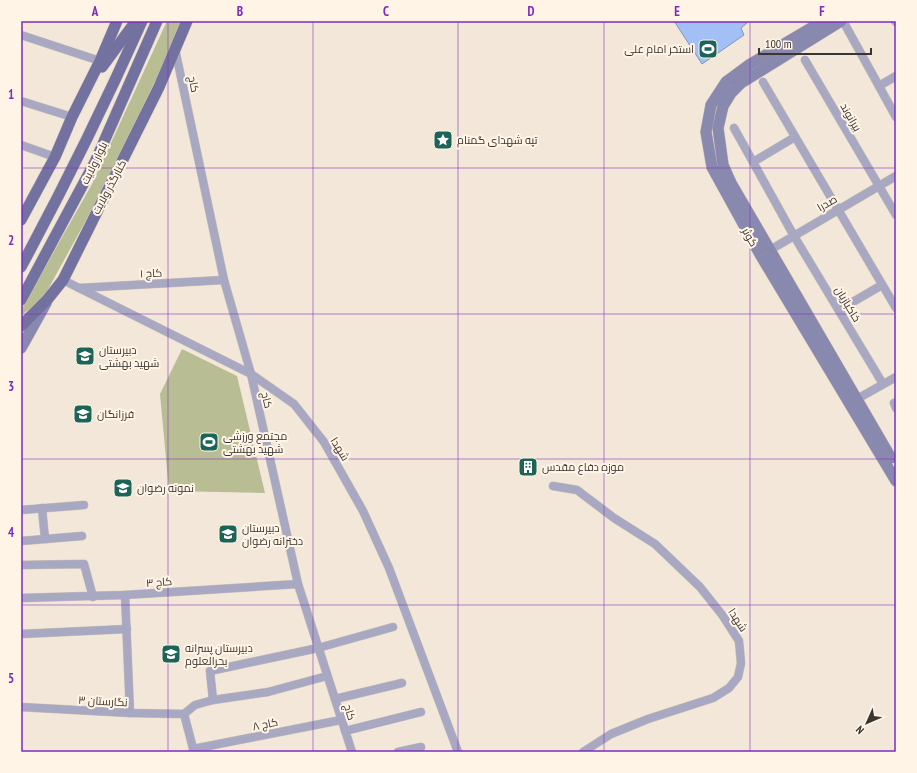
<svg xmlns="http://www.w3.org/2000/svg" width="917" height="773" font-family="'PT Sans Narrow',Cairo,sans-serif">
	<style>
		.green { fill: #b9bd94 }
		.water { fill: #a2bff6; stroke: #8296bb }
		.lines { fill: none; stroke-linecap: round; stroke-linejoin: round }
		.minor-casing { stroke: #cdc3b7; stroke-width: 9 }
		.secondary-casing { stroke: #cdc3b7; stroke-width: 12 }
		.primary-casing { stroke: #cdc3b7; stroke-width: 12 }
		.minor { stroke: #a8a8c2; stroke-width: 8 }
		.secondary { stroke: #8988ae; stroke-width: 11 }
		.primary { stroke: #73719f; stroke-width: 11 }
		.grid { fill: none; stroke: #7b2cbf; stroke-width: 1; stroke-opacity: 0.55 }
		.labels { text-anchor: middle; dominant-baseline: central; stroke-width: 4; stroke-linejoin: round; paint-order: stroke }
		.poi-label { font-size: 11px; fill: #393530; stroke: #fff4e6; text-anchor: start }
		.street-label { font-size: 11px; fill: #393530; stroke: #fff4e6 }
		.neatline { fill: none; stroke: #7b2cbf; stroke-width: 1.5 }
		.grid-label { font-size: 13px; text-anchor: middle; font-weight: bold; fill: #7b2cbf }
	</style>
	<rect width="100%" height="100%" fill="#f2e7d9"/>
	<g class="green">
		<path d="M 167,21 L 182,21 L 165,61 L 101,193 L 41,302 L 21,315 L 21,310 L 92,184 Z"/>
		<path d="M 182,349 L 237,376 L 265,493 L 169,491 L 160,394 Z"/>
	</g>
	<path class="water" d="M 674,21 L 745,21 L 747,23 L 741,28 L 744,35 L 702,64 Z"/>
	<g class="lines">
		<g class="minor-casing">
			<g id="minor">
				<path d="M 843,21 L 896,117"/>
				<path d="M 895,21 L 896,22"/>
				<path d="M 21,35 L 100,61"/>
				<path d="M 175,49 L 224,280 L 251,374 L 298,584 L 352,752"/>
				<path d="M 805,60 L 896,215"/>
				<path d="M 763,82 L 896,308"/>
				<path d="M 879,86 L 896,76"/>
				<path d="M 21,101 L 72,117"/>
				<path d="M 734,128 L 753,162"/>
				<path d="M 795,137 L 753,162 L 794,236 L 883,384"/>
				<path d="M 21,145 L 55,157"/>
				<path d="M 770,250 L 896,176"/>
				<path d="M 63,280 L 251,374 L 294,404 L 324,442 L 363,511 L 389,568 L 458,752"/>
				<path d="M 79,288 L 224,280"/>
				<path d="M 839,310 L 882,285"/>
				<path d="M 857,399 L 896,377"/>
				<path d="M 894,403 L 896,408"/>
				<path d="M 553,486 L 577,490 L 614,518 L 655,544 L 700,587 L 723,616 L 739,641 L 741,663 L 738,677 L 729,688 L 713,698 L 648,719 L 611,734 L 583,752"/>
				<path d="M 42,508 L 45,539"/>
				<path d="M 21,510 L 84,505"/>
				<path d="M 21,541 L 82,536"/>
				<path d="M 21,565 L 84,564 L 93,597"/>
				<path d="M 125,595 L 130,713"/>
				<path d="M 21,598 L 125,595 L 298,584"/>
				<path d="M 21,634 L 127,629"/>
				<path d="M 335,699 L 402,683"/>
				<path d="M 213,700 L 210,671 L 318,648 L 393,627"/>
				<path d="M 21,707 L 130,713 L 184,714"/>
				<path d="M 345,731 L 421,712"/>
				<path d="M 193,749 L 341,720"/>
				<path d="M 194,752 L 184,714 L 195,705 L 213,700 L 268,692 L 327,676"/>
				<path d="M 398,752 L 421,747"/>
			</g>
		</g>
		<g class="secondary-casing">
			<g id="secondary">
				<path d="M 823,21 L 749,65 L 726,82 L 711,105 L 706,132 L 712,167 L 761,256 L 896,481"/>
				<path d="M 841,21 L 741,83 L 731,93 L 723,106 L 718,128 L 723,165 L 731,183 L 891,458"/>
				<path d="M 21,348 L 46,303"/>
			</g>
		</g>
		<g class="primary-casing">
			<g id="primary">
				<path d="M 102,67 L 136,21"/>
				<path d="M 21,220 L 55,157 L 72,117 L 100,61 L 117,21"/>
				<path d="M 21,267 C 64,187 105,104 142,21"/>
				<path d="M 21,300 L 95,162 L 157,21"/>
				<path d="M 21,326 L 47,300 L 63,280 L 159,87 L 187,21"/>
			</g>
		</g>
		<use href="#minor" class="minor"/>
		<use href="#secondary" class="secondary"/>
		<use href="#primary" class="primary"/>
	</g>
	<path class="grid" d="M 168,21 L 168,752M 313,21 L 313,752M 458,21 L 458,752M 604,21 L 604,752M 750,21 L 750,752M 21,168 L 896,168M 21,314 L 896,314M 21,459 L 896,459M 21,605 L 896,605"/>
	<defs>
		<g id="stadium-square" transform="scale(1)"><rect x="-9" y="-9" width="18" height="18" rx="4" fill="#1d6458" stroke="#fff4e6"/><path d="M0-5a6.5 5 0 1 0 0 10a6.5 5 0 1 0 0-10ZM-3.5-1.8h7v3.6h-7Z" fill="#fff"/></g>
		<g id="sight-square" transform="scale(1)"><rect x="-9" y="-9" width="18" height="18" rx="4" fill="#1d6458" stroke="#fff4e6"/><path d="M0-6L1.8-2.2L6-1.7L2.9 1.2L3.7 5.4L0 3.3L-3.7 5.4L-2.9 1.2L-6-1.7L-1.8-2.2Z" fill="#fff"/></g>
		<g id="school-square" transform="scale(1)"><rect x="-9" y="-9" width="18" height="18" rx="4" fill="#1d6458" stroke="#fff4e6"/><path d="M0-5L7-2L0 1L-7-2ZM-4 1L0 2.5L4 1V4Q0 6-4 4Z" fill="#fff"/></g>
		<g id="building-square" transform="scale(1)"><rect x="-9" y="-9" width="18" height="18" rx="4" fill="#1d6458" stroke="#fff4e6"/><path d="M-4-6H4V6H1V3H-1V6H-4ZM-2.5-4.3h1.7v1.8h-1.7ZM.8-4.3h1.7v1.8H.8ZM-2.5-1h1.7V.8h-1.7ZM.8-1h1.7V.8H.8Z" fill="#fff"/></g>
	</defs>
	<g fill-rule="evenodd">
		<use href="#stadium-square" x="708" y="49"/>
		<use href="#sight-square" x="443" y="140"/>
		<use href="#school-square" x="85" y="356"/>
		<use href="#school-square" x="83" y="414"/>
		<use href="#stadium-square" x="209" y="442"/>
		<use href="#building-square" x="528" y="467"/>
		<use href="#school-square" x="123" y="488"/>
		<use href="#school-square" x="228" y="534"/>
		<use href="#school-square" x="171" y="654"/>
	</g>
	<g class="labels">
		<g class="poi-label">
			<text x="694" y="49" text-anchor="end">استخر امام علی</text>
			<text x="457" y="140">تپه شهدای گمنام</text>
			<text x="99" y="350">دبیرستان<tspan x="99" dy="13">شهید بهشتی</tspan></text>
			<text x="97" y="414">فرزانگان</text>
			<text x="223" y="436">مجتمع ورزشی<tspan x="223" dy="13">شهید بهشتی</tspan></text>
			<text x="542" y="467">موزه دفاع مقدس</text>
			<text x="137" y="488">نمونه رضوان</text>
			<text x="242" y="528">دبیرستان<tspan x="242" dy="13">دخترانه رضوان</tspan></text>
			<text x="185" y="648">دبیرستان پسرانه<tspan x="185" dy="13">بحرالعلوم</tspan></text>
		</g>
		<g class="street-label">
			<text transform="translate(194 84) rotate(78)">کاج</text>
			<text transform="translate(851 117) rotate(60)">بیرانوند</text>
			<text transform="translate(94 163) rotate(-64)">بلوار ولایت</text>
			<text transform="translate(109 187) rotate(-62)">کنارگذر ولایت</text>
			<text transform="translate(827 203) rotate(-30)">صدرا</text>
			<text transform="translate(750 237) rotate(61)">کوثر</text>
			<text transform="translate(151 273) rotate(-3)">کاج ۱</text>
			<text transform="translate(848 304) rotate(59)">خاکبازیان</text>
			<text transform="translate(267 400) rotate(77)">کاج</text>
			<text transform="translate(340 449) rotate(59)">شهدا</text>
			<text transform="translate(159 582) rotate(-4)">کاج ۳</text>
			<text transform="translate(738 620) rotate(57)">شهدا</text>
			<text transform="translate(103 701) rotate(3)">نگارستان ۳</text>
			<text transform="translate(350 712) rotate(73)">کاج</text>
			<text transform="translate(265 724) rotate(-11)">کاج ۸</text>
		</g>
	</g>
	<rect width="917" height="773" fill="none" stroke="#fff4e6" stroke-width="44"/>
	<g transform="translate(867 723) rotate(225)" stroke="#fff4e6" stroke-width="3" paint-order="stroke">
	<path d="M0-3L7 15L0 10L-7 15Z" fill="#393530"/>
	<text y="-6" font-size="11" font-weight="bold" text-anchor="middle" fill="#393530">N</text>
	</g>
	<path d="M759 48v6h112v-6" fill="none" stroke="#393530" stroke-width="2"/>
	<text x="765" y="48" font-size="12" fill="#393530" stroke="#fff4e6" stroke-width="3" paint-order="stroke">100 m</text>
	<rect x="22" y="22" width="873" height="729" class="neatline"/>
	<g class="grid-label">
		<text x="95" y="16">A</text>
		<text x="240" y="16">B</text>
		<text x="386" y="16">C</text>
		<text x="531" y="16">D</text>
		<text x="677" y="16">E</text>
		<text x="822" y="16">F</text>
		<text x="11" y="99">1</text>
		<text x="11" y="245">2</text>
		<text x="11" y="391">3</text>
		<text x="11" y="537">4</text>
		<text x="11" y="683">5</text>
	</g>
</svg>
